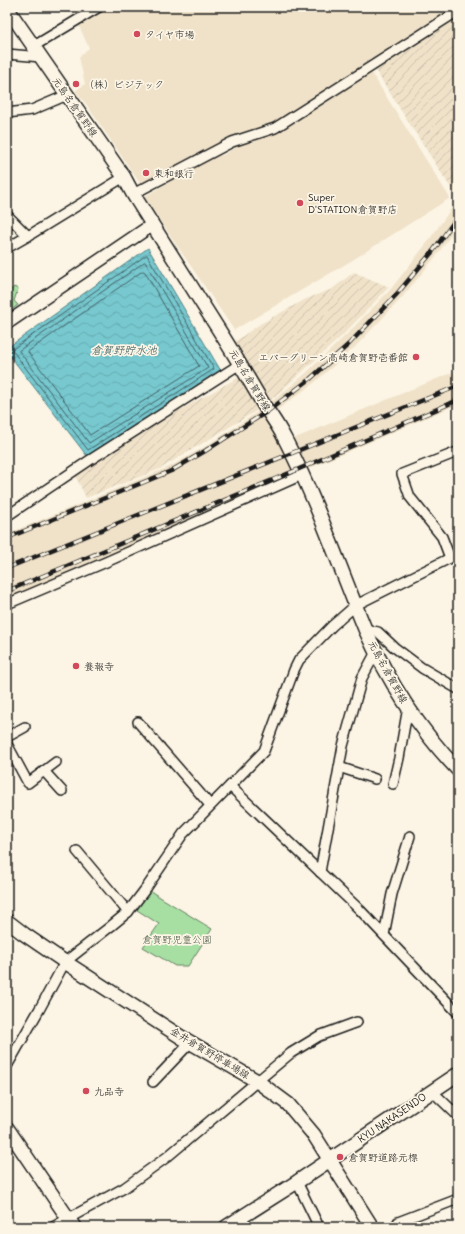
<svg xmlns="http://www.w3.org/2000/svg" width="465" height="1234" font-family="Delius,'Klee One',sans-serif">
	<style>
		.built { fill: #f0e2c9 }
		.industrial { fill: url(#industrial-furrows) }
		.green { fill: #a7dfa3; stroke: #627e60 }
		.water { fill: url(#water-waves); stroke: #538387 }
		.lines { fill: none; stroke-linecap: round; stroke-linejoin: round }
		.shore { stroke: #406164; stroke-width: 1 }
		.minor-casing { stroke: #1c1c1c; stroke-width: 12 }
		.tertiary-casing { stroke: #1c1c1c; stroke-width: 15 }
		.secondary-casing { stroke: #1c1c1c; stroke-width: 16 }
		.minor { stroke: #fcf5e5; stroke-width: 9 }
		.tertiary { stroke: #fcf5e5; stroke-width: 12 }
		.secondary { stroke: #fcf5e5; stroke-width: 13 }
		.rail-casing { stroke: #1c1c1c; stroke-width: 4.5 }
		.rail { stroke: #fcf5e5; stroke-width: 3; stroke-dasharray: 9; stroke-linecap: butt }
		.poi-dot { fill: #d1495b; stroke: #fcf5e5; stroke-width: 1.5 }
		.labels { text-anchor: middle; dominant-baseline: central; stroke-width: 3.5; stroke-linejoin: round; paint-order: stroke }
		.poi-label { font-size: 10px; fill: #1c1c1c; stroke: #fcf5e5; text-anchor: start }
		.street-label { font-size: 10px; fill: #1c1c1c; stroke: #fcf5e5 }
		.park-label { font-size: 10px; fill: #465644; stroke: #fcf5e5 }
		.water-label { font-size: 11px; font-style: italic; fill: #3c585b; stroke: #fcf5e5 }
	</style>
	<defs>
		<pattern id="industrial-furrows" width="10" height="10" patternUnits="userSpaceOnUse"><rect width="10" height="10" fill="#f0e2c9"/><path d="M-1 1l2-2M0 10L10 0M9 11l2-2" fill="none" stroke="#cdc1ac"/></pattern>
		<pattern id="water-waves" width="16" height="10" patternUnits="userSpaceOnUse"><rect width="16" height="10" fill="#77c8cf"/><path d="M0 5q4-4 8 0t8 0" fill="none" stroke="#66abb1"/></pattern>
	</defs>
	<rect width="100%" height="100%" fill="#fcf5e5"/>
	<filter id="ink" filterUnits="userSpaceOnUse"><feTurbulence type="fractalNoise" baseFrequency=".025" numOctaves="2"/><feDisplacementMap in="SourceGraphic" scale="8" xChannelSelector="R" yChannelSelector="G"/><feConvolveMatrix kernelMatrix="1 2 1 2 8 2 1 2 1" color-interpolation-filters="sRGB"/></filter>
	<g filter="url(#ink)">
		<g class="built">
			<path d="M 110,7 L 458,7 L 275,126 L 232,140 L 141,185 L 86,104 L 75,91 L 85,84 L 79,57 L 89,48 L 79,26 Z"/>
			<path d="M 371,72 L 450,198 L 351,261 L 234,330 L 144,197 L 209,158 L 223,155 L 246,141 L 252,143 Z"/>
			<path d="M 458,199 L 458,225 L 437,255 L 399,301 L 355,347 L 314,383 L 265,419 L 281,444 L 458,370 L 458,404 L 7,599 L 7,534 L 169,467 L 203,448 L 265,407 L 305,374 L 345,336 L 390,290 L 427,243 Z"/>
		</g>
		<g class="industrial">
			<path d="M 458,18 L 458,199 L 375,70 Z"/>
			<path d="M 354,272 L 389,287 L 342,336 L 270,401 L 233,343 L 260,324 L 306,299 L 332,289 Z"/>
			<path d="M 241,376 L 261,408 L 160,469 L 86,498 L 75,475 L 153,425 Z"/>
		</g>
		<g class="green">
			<path d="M 14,287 L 18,289 L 14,301 L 18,305 L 7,313 L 7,294 Z"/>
			<path d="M 150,891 L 212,929 L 188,966 L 175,966 L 143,947 L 159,924 L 137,910 Z"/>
		</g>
		<path class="water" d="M 148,248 L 221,371 L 87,456 L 7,352 L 7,348 Z"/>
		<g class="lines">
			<g class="shore">
				<path d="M 147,255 L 214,369 L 88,450 L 12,350 Z"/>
				<path d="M 145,262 L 208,368 L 89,443 L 19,351 Z"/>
				<path d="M 143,271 L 145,272 L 199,366 L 90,435 L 28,352 Z"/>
			</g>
			<g class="minor-casing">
				<g id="minor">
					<path d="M 34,46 L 99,7"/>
					<path d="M 7,54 L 41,57"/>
					<path d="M 7,113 L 32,110 L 67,95"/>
					<path d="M 133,194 L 232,142 L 275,128 L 458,11"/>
					<path d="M 7,215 L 28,236"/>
					<path d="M 7,248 L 28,236 L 124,177"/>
					<path d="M 7,516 L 90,460 L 240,364"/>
					<path d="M 450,558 L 442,537 L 410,497 L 402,474 L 457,452"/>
					<path d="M 7,604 L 106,562 L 302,475"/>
					<path d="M 365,629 L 378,632 L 394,647 L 422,668 L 458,689"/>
					<path d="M 138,722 L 210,805"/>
					<path d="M 7,737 L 25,727"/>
					<path d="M 7,744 L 28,783 L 56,762"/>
					<path d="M 339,767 L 375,779"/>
					<path d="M 44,771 L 62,791"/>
					<path d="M 393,784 L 399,758 L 408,707"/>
					<path d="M 230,786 L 360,910 L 458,1013"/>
					<path d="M 77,851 L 128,912"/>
					<path d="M 320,872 L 343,746 L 362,678 L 376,652"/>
					<path d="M 384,935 L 392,894 L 410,836"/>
					<path d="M 7,1066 L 39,1010 L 65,962 L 111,926 L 128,912 L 147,887 L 183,834 L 264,751 L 294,670 L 299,660 L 332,626 L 356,605 L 450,558 L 458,556"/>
					<path d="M 153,1082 L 190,1043"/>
					<path d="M 432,1091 L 458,1116"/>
					<path d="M 297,1182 L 319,1227"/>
					<path d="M 53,1227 L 124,1188 L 167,1157 L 291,1053 L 319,1036 L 357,1022"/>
					<path d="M 401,1227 L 398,1222 L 458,1199"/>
				</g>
			</g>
			<g class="tertiary-casing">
				<path id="tertiary" d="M 7,323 L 152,225"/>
			</g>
			<g class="secondary-casing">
				<g id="secondary">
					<path d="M 7,8 L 124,177 L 133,194 C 163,241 192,288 222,335 C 237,359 251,383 265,407 C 273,418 280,429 286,441 C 317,501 339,566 365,629 C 388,681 419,729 458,770"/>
					<path d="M 7,921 L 24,934 L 65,962 L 181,1037 L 257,1081 L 288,1104 L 314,1135 L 372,1227"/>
					<path d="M 7,1128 L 74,1227"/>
					<path d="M 226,1227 L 297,1182 L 458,1074"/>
				</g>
			</g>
			<use href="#minor" class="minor"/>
			<use href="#tertiary" class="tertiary"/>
			<use href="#secondary" class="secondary"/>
			<g class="rail-casing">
				<g id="rail">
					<path d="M 7,538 L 171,471 L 205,451 L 268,411 L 310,379 L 349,344 L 396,295 L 433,251 L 458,216"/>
					<path d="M 7,568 L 458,386"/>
					<path d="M 7,591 L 299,469 L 458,400"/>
				</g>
			</g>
			<use href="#rail" class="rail"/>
		</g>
	</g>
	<g class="poi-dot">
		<circle cx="137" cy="34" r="4"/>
		<circle cx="76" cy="84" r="4"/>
		<circle cx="146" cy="173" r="4"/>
		<circle cx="300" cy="203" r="4"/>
		<circle cx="416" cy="357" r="4"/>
		<circle cx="76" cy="666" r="4"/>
		<circle cx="86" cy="1091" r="4"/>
		<circle cx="340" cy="1157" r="4"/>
	</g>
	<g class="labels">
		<g class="poi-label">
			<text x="145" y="34">タイヤ市場</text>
			<text x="84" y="84">（株）ビジテック</text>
			<text x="154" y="173">東和銀行</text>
			<text x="308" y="197">Super<tspan x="308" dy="12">D'STATION倉賀野店</tspan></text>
			<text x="408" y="357" text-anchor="end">エバーグリーン高崎倉賀野壱番館</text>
			<text x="84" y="666">養報寺</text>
			<text x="94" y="1091">九品寺</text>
			<text x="348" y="1157">倉賀野道路元標</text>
		</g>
		<g class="street-label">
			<text transform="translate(75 107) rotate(55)">元島名倉賀野線</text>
			<text transform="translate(250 380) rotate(59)">元島名倉賀野線</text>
			<text transform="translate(388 672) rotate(61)">元島名倉賀野線</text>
			<text transform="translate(210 1053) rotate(31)">金井倉賀野停車場線</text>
			<text transform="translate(392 1118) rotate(-34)">KYU NAKASENDO</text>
		</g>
		<g class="park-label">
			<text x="177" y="939">倉賀野児童公園</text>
		</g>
		<g class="water-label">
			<text x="124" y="350">倉賀野貯水池</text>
		</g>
	</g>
	<rect width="465" height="1234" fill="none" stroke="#fcf5e5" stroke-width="24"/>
	<rect x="12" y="12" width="441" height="1210" fill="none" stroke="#1c1c1c" stroke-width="1.5" filter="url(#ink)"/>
</svg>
